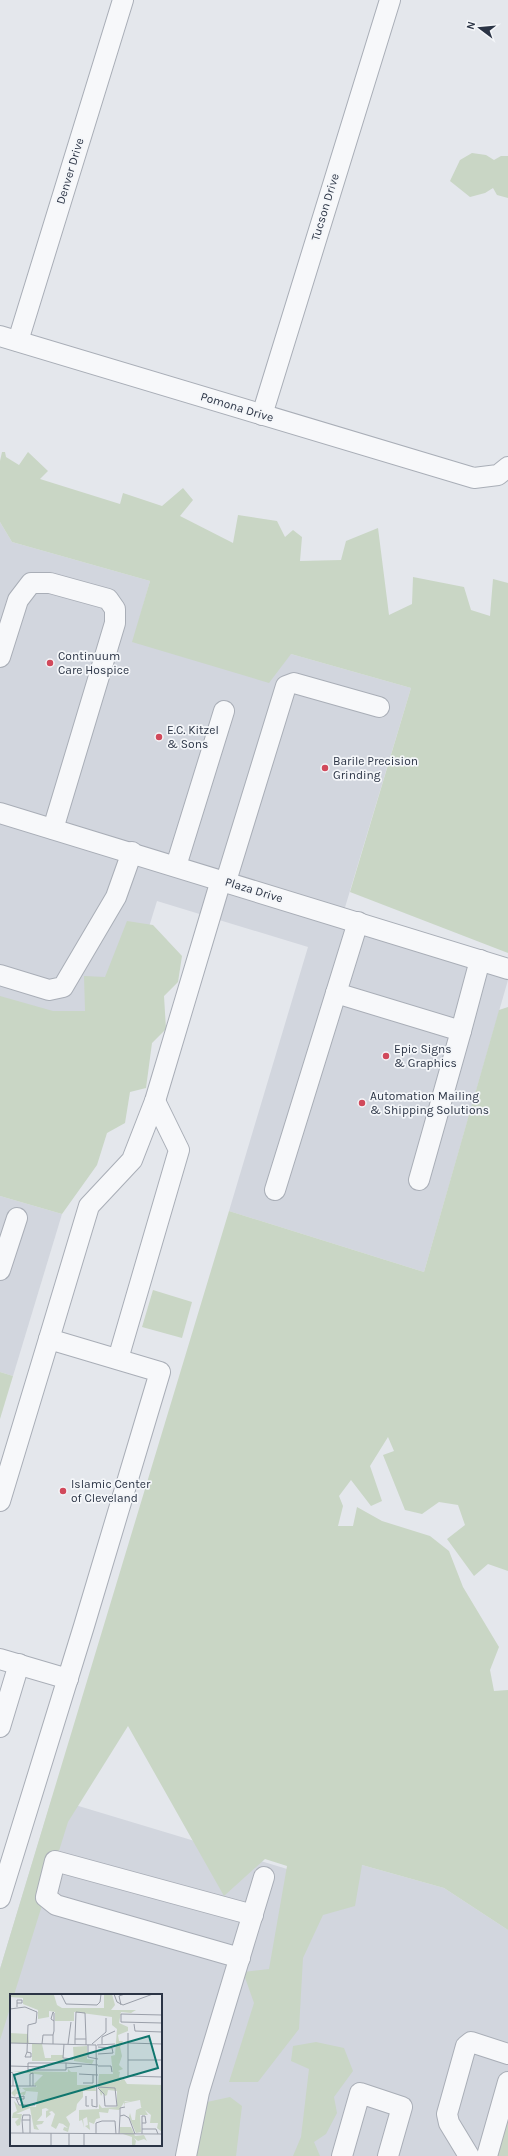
<svg xmlns="http://www.w3.org/2000/svg" width="508" height="2156" font-family="Karla,sans-serif">
	<style>
		.built { fill: #d2d6de; fill-rule: evenodd }
		.green { fill: #c9d6c5 }
		.lines { fill: none; stroke-linecap: round; stroke-linejoin: round }
		.minor-casing { stroke: #a9aeb7; stroke-width: 22 }
		.minor { stroke: #f7f8fa; stroke-width: 20 }
		.poi-dot { fill: #d1495b; stroke: #f4f6f9; stroke-width: 1.5 }
		.labels { text-anchor: middle; dominant-baseline: central; stroke-width: 3.5; stroke-linejoin: round; paint-order: stroke }
		.street-label { font-size: 12px; fill: #2b3445; stroke: #f4f6f9 }
		.poi-label { font-size: 12px; fill: #2b3445; stroke: #f4f6f9; text-anchor: start }
		.inset-road { fill: none; stroke: #9a9fa9; stroke-width: 1 }
		.view { fill: #0f766e; fill-opacity: 0.15; stroke: #0f766e; stroke-width: 2 }
		.inset-edge { fill: none; stroke: #2b3445; stroke-width: 2 }
	</style>
	<rect width="100%" height="100%" fill="#e4e7ec"/>
	<g class="built">
		<path d="M 0,522 L 12,542 L 150,581 L 133,642 L 291,654 L 411,688 L 340,924 L 508,974 L 508,980 L 424,1272 L 229,1211 L 308,947 L 157,901 L 115,1037 L 0,1004 Z"/>
		<path d="M 0,1196 L 62,1214 L 13,1376 L 0,1372 Z"/>
		<path d="M 52,1798 L 327,1881 L 362,1865 L 444,1888 L 508,1930 L 508,2156 L 0,2156 L 0,1969 ZM 11,1995 L 161,1995 L 161,2145 L 11,2145 Z"/>
	</g>
	<g class="green">
		<path d="M 472,153 L 486,155 L 494,160 L 501,156 L 508,156 L 508,198 L 497,195 L 493,188 L 485,193 L 470,197 L 450,181 L 460,160 Z"/>
		<path d="M 2,452 L 5,452 L 6,457 L 19,465 L 28,452 L 48,471 L 40,479 L 120,504 L 123,493 L 162,506 L 183,488 L 193,500 L 180,516 L 233,543 L 238,515 L 277,521 L 285,537 L 293,530 L 302,537 L 300,561 L 341,560 L 346,541 L 378,528 L 389,615 L 412,604 L 413,577 L 464,587 L 471,610 L 490,616 L 493,579 L 508,583 L 508,953 L 350,892 L 411,688 L 291,654 L 269,683 L 132,642 L 150,581 L 12,542 L 0,522 L 0,461 Z"/>
		<path d="M 127,921 L 153,925 L 182,956 L 178,982 L 164,996 L 166,1029 L 152,1043 L 146,1088 L 130,1092 L 125,1123 L 107,1133 L 97,1165 L 62,1214 L 0,1196 L 0,996 L 53,1011 L 85,1011 L 84,976 L 105,977 Z"/>
		<path d="M 508,1007 L 508,1571 L 488,1564 L 474,1576 L 447,1539 L 465,1525 L 458,1505 L 439,1502 L 422,1514 L 405,1510 L 383,1455 L 394,1451 L 388,1437 L 370,1466 L 382,1501 L 371,1506 L 351,1480 L 339,1496 L 343,1506 L 338,1526 L 353,1526 L 357,1507 L 382,1521 L 430,1536 L 449,1551 L 463,1587 L 499,1647 L 490,1670 L 494,1691 L 508,1690 L 508,1930 L 444,1888 L 362,1865 L 355,1906 L 323,1915 L 303,1958 L 299,2029 L 258,2082 L 229,2082 L 254,2003 L 243,1972 L 269,1969 L 287,1866 L 265,1859 L 224,1896 L 128,1726 L 68,1822 L 14,1995 L 11,1995 L 11,2005 L 0,2040 L 0,1969 L 229,1211 L 424,1272 L 499,1010 Z"/>
		<path d="M 153,1290 L 192,1302 L 182,1338 L 142,1327 Z"/>
		<path d="M 0,1372 L 13,1376 L 0,1419 Z"/>
		<path d="M 316,2042 L 344,2048 L 353,2071 L 334,2097 L 337,2113 L 326,2134 L 314,2142 L 320,2156 L 293,2156 L 301,2137 L 309,2069 L 291,2061 L 293,2046 Z"/>
		<path d="M 230,2097 L 242,2106 L 236,2156 L 190,2156 L 207,2102 Z"/>
		<path d="M 508,2110 L 508,2156 L 497,2156 Z"/>
	</g>
	<g class="lines">
		<g class="minor-casing">
			<g id="minor">
				<path d="M 0,336 L 474,478 L 498,475 L 508,467"/>
				<path d="M 18,341 L 123,0"/>
				<path d="M 262,415 L 390,0"/>
				<path d="M 0,657 L 18,600 L 31,583 L 50,583 L 108,599 L 115,609 L 115,623 L 53,829"/>
				<path d="M 0,813 L 508,969"/>
				<path d="M 176,866 L 224,711"/>
				<path d="M 226,881 L 286,686 L 294,683 L 379,707"/>
				<path d="M 0,975 L 49,990 L 63,987 L 116,897 L 132,852"/>
				<path d="M 336,993 L 461,1031 L 419,1180"/>
				<path d="M 461,1031 L 480,960"/>
				<path d="M 275,1190 L 358,922"/>
				<path d="M 0,1270 L 17,1218"/>
				<path d="M 49,1339 L 89,1206 L 132,1160 L 155,1101 L 221,880"/>
				<path d="M 118,1359 L 179,1150 L 155,1101"/>
				<path d="M 0,1501 L 49,1339 L 160,1372 L 84,1626 L 0,1898"/>
				<path d="M 0,1659 L 68,1679"/>
				<path d="M 0,1727 L 19,1664"/>
				<path d="M 240,1958 L 56,1905 L 46,1897 L 55,1861 L 253,1915"/>
				<path d="M 186,2156 L 199,2092 L 264,1877"/>
				<path d="M 342,2156 L 360,2093 L 402,2107 L 388,2156"/>
				<path d="M 469,2156 L 449,2123 L 447,2114 L 466,2046 L 471,2042 L 508,2054"/>
				<path d="M 487,2156 L 508,2082"/>
			</g>
		</g>
		<use href="#minor" class="minor"/>
	</g>
	<g class="poi-dot">
		<circle cx="50" cy="663" r="4"/>
		<circle cx="159" cy="737" r="4"/>
		<circle cx="325" cy="768" r="4"/>
		<circle cx="386" cy="1056" r="4"/>
		<circle cx="362" cy="1103" r="4"/>
		<circle cx="63" cy="1491" r="4"/>
	</g>
	<g class="labels">
		<g class="street-label">
			<text transform="translate(70 171) rotate(-73)">Denver Drive</text>
			<text transform="translate(325 207) rotate(-73)">Tucson Drive</text>
			<text transform="translate(237 407) rotate(17)">Pomona Drive</text>
			<text transform="translate(254 890) rotate(17)">Plaza Drive</text>
		</g>
		<g class="poi-label">
			<text x="58" y="656">Continuum<tspan x="58" dy="14">Care Hospice</tspan></text>
			<text x="167" y="730">E.C. Kitzel<tspan x="167" dy="14">&amp; Sons</tspan></text>
			<text x="333" y="761">Barile Precision<tspan x="333" dy="14">Grinding</tspan></text>
			<text x="394" y="1049">Epic Signs<tspan x="394" dy="14">&amp; Graphics</tspan></text>
			<text x="370" y="1096">Automation Mailing<tspan x="370" dy="14">&amp; Shipping Solutions</tspan></text>
			<text x="71" y="1484">Islamic Center<tspan x="71" dy="14">of Cleveland</tspan></text>
		</g>
	</g>
	<g transform="translate(10 1994)">
		<rect width="152" height="152" fill="#e4e7ec"/>
		<path d="M 0,0 L 40,0 L 44,1 L 47,11 L 52,14 L 94,14 L 94,0 L 102,0 L 105,11 L 101,16 L 126,16 L 121,19 L 111,18 L 109,29 L 118,33 L 118,37 L 108,41 L 109,47 L 113,47 L 110,53 L 112,62 L 109,71 L 113,75 L 108,77 L 110,78 L 109,83 L 112,83 L 109,87 L 114,85 L 117,90 L 152,91 L 152,138 L 147,134 L 148,129 L 140,129 L 141,121 L 131,113 L 130,106 L 115,109 L 115,113 L 114,108 L 121,107 L 115,107 L 109,116 L 99,115 L 98,119 L 89,118 L 90,124 L 86,125 L 84,130 L 79,128 L 80,136 L 75,132 L 78,131 L 77,123 L 73,125 L 74,134 L 72,126 L 69,127 L 69,116 L 89,115 L 89,110 L 92,114 L 107,113 L 107,97 L 98,96 L 97,101 L 95,102 L 93,99 L 91,102 L 88,91 L 89,80 L 103,80 L 101,62 L 105,61 L 107,35 L 102,31 L 102,23 L 64,18 L 64,27 L 45,27 L 45,18 L 39,17 L 39,23 L 28,25 L 28,16 L 13,10 L 13,4 L 0,3 ZM 0,39 L 18,40 L 19,49 L 0,49 ZM 22,50 L 32,50 L 35,64 L 41,64 L 41,61 L 53,61 L 53,67 L 22,67 ZM 77,52 L 77,65 L 84,66 L 82,70 L 64,67 L 63,53 ZM 58,75 L 61,78 L 67,78 L 67,91 L 85,91 L 86,97 L 73,97 L 73,103 L 67,110 L 66,116 L 56,123 L 60,130 L 58,138 L 53,136 L 54,133 L 58,134 L 53,130 L 49,129 L 46,135 L 41,132 L 45,120 L 42,117 L 39,118 L 41,120 L 36,124 L 36,117 L 39,116 L 36,114 L 32,115 L 32,121 L 27,127 L 34,127 L 32,130 L 26,131 L 29,136 L 24,135 L 20,114 L 6,120 L 12,120 L 10,131 L 7,132 L 5,128 L 9,124 L 2,124 L 3,119 L 7,117 L 4,107 L 8,111 L 26,113 L 28,98 L 16,97 L 15,101 L 6,100 L 5,103 L 1,99 L 7,93 L 11,94 L 6,97 L 10,99 L 16,97 L 12,94 L 27,93 L 24,90 L 33,81 L 2,77 L 58,78 ZM 133,113 L 138,121 L 130,121 L 131,138 L 126,139 L 119,123 L 120,119 L 122,126 L 125,126 L 126,116 ZM 110,133 L 121,133 L 125,142 L 134,141 L 137,147 L 134,145 L 128,147 L 124,144 L 126,147 L 125,152 L 122,152 L 122,143 L 110,139 Z" fill="#c9d6c5"/>
		<path class="inset-road" d="M 51,0 L 56,10 L 87,11 L 90,8 L 91,0M 104,0 L 107,8 L 113,11 L 143,0M 111,11 L 109,2 L 115,0M 7,13 L 7,6 L 12,6 L 12,9 L 7,9M 0,15 L 15,13 L 27,18 L 26,29 L 18,31 L 17,58 L 21,59 L 21,63 L 15,63 L 17,58M 152,21 L 111,20 L 111,28 L 152,29M 124,30 L 125,37 L 152,38M 118,39 L 118,82 L 152,83M 43,41 L 44,37 L 44,19 L 43,18 L 41,25 L 44,27M 65,45 L 66,18 L 75,19 L 76,45M 0,49 L 86,51 L 87,113 L 82,112 L 82,105M 118,49 L 152,50M 32,50 L 33,41 L 43,41 L 43,50M 54,50 L 53,64 L 63,65M 58,50 L 61,28M 65,50 L 65,45 L 76,45 L 76,51M 82,50 L 96,38 L 96,24M 92,50 L 92,43 L 105,37M 78,51 L 78,63 L 88,65M 87,51 L 105,50M 88,60 L 103,59 L 102,54 L 88,53M 118,66 L 152,66M 18,69 L 56,69 L 56,76 L 18,76 ZM 56,69 L 88,71M 0,72 L 35,73M 88,72 L 101,72 L 102,78M 56,74 L 72,72M 0,78 L 3,79 L 3,92M 69,80 L 88,81M 73,89 L 83,89 L 83,81M 0,92 L 26,92M 20,92 L 20,80 L 23,79 L 23,92M 88,93 L 105,94 L 107,112 L 95,112 L 94,100 L 88,94M 76,102 L 76,112 L 79,112M 0,103 L 6,104 L 9,111 L 25,111M 6,104 L 14,102 L 14,105 L 6,105M 110,122 L 110,114 L 115,113M 12,126 L 13,121 L 20,121 L 20,139M 132,129 L 136,129 L 135,122 L 132,122M 132,135 L 146,135 L 148,140M 0,139 L 152,140M 13,139 L 12,126 L 20,126M 86,140 L 86,129 L 92,127 L 105,127 L 106,140M 109,140 L 110,122 L 114,121 L 119,124 L 125,140M 132,140 L 132,122M 41,152 L 41,139M 59,152 L 59,139M 74,152 L 74,139"/>
		<path class="view" d="M 139,42 L 148,74 L 13,113 L 4,81 Z"/>
		<rect width="152" height="152" class="inset-edge"/>
	</g>
	<g transform="translate(480 28) rotate(286)" stroke="#f4f6f9" stroke-width="3" paint-order="stroke">
	<path d="M0-3L7 15L0 10L-7 15Z" fill="#2b3445"/>
	<text y="-6" font-size="11" font-weight="bold" text-anchor="middle" fill="#2b3445">N</text>
	</g>
</svg>
